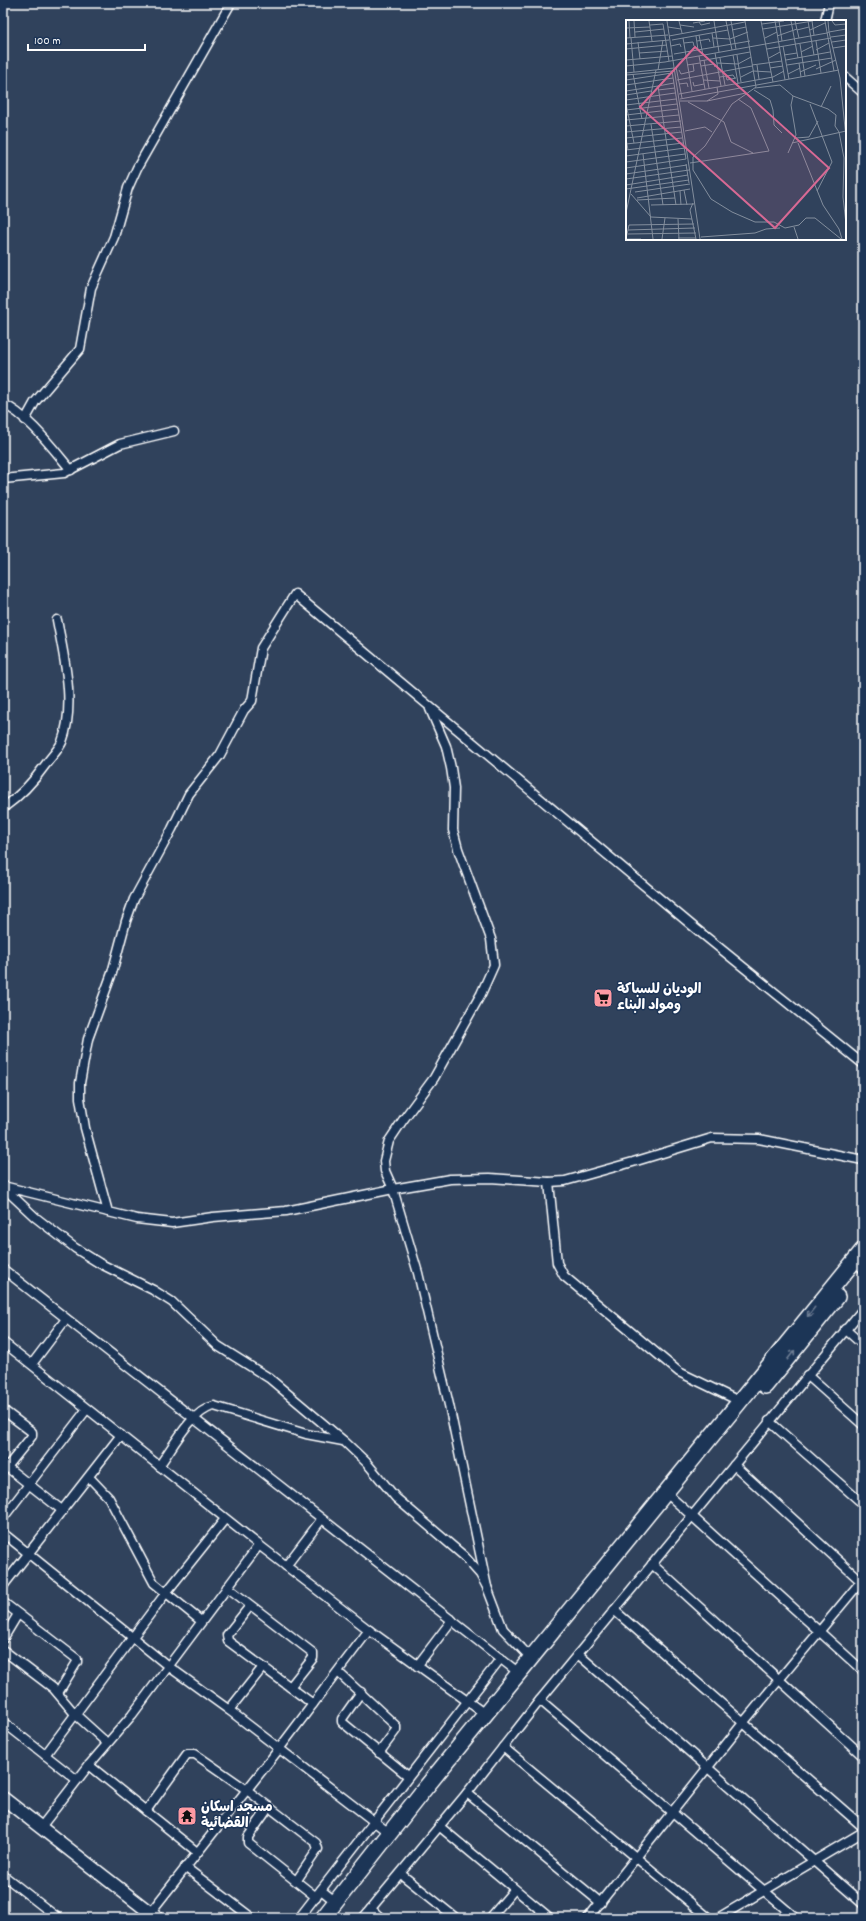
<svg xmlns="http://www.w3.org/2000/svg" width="866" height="1921" font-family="Dekko,'Playpen Sans Arabic',sans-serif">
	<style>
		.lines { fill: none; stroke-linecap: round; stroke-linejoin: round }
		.street-casing { stroke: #fff; stroke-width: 11 }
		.secondary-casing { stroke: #fff; stroke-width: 15 }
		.highway-casing { stroke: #fff; stroke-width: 18 }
		.street { stroke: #1d3557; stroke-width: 8 }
		.secondary { stroke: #1d3557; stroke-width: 12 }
		.highway { stroke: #1d3557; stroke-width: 15 }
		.oneway { stroke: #6c7c92 }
		.labels { text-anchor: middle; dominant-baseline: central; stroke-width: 3; stroke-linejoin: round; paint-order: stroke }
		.poi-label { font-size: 14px; font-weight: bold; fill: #fff; stroke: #1d3557; text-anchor: start }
		.inset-road { fill: none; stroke: #838e9d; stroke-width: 1 }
		.view { fill: #d76994; fill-opacity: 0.15; stroke: #d76994; stroke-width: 2 }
		.inset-edge { fill: none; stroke: #fff; stroke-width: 2 }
	</style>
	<rect width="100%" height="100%" fill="#30425c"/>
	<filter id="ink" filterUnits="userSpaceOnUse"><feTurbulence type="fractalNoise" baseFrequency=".025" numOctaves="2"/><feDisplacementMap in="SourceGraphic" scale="8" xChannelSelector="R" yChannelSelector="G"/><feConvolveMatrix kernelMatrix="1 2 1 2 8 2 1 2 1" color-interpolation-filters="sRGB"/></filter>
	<g filter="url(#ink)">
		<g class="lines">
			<g class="street-casing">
				<g id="street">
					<path d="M 861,3 L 863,5"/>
					<path d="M 825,21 L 829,3"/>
					<path d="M 845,77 L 863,93"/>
					<path d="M 3,404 C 27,414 54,450 71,470"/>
					<path d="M 25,420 L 35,402 L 80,349 L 91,288 L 114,237 L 128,188 L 137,168 L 231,3"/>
					<path d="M 3,479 L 64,473 L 120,444 L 174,431"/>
					<path d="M 430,709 L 446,746 L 451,768 L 454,788 L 453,830 L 458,849 L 491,939 L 494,965 L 481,994 L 434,1078 L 403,1120 L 389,1141 L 384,1161 L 385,1171 L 393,1189 L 418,1273 L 449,1405 L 487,1587"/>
					<path d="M 3,808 C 20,796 34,781 46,764 C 51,757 59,749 62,742 C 76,705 64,657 57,620"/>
					<path d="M 549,1182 L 557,1263 L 564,1276 L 679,1372 L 739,1401"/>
					<path d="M 3,1186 L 137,1219 L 172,1223 L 213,1217 L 286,1211 L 393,1189 L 450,1179 L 490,1178 L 549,1182 L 565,1181 L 633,1162 L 712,1138 L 759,1139 L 863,1160"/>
					<path d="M 3,1187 L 35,1217 L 75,1248 L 99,1263 L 153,1290 L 172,1302 L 218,1346 L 269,1378 L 345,1442 L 366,1462 L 396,1498 L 464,1556 L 480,1574 L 487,1587 L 503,1629 L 531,1658"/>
					<path d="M 108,1212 L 85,1128 L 80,1098 L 80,1083 L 88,1039 L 112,973 L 126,921 L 134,899 L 172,829 L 189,794 L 220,755 L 244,710 L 252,701 L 261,648 L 295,594 L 695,928 L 863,1064"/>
					<path d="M 861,1267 L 863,1269"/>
					<path d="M 3,1269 C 175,1404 347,1538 519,1673"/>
					<path d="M 845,1329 L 863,1345"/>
					<path d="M 3,1342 L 259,1545 L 369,1630 L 485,1714"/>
					<path d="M 32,1364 L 66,1319"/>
					<path d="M 807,1375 L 863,1425"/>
					<path d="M 3,1410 L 32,1432 L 32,1436 L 7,1467"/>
					<path d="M 769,1421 L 863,1504"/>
					<path d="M 3,1464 L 63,1511"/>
					<path d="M 734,1465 L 863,1583"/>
					<path d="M 159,1466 C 173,1447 191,1411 214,1406 L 306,1434 L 343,1441"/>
					<path d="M 89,1477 L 109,1498 L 154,1583 L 201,1621"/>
					<path d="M 672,1498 L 863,1671"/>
					<path d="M 3,1518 L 87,1409"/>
					<path d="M 3,1533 L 168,1666 L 229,1710 L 389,1833"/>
					<path d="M 652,1564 L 863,1756"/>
					<path d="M 286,1566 L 321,1520"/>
					<path d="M 3,1586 L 121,1435"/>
					<path d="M 227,1587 L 313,1653 L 313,1658 L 290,1687"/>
					<path d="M 3,1602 L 77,1659 L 77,1662 L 58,1693"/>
					<path d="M 250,1606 L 227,1635 L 228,1641 L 313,1704"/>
					<path d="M 614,1610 L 863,1827"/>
					<path d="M 3,1639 L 18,1614"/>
					<path d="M 3,1650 L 53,1688 L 75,1714 L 107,1743"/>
					<path d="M 578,1654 L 863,1904"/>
					<path d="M 417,1666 L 452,1620"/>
					<path d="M 338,1672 L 396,1726 L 396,1730 L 379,1753"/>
					<path d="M 361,1692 L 342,1719 L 342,1722 L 408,1776"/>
					<path d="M 540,1700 L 796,1918"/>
					<path d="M 229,1710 L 263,1667"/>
					<path d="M 3,1722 L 77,1780"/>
					<path d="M 503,1747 L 709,1918"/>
					<path d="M 45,1755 L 165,1594 L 225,1519"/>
					<path d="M 89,1765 L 197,1852"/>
					<path d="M 467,1793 L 601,1903"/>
					<path d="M 269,1807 L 248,1837 L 248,1843 L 316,1897"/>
					<path d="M 146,1811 L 187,1754 L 195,1754 L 247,1790 L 316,1843 L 318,1849 L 297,1880"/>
					<path d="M 439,1826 L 550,1918"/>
					<path d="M 41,1827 L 89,1765 L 132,1715 L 259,1545"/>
					<path d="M 185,1867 L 252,1918"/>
					<path d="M 401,1874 L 456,1918"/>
					<path d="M 3,1875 L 58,1918"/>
					<path d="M 321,1890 L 336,1902"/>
					<path d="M 371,1909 L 381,1918"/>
					<path d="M 335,1917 L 335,1918"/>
					<path d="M 146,1918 L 279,1749 L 369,1630"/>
					<path d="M 299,1918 L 501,1658"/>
					<path d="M 363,1918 L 467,1793 L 540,1700 L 863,1309"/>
					<path d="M 490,1918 L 514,1890"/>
					<path d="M 588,1918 L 743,1723 L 863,1579"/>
					<path d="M 718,1918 L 863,1832"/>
				</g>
			</g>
			<g class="secondary-casing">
				<path id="secondary" d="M 3,1798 L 157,1918"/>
			</g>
			<g class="highway-casing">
				<g id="highway">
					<path d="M 765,1386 L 837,1297"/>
					<path d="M 323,1918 L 422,1792 L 863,1250"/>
				</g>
			</g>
			<use href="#street" class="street"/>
			<use href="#secondary" class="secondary"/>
			<use href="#highway" class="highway"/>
		</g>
		<defs><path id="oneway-shaft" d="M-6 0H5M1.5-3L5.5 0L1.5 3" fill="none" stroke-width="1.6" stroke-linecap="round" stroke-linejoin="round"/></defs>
		<g class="oneway">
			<use href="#oneway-shaft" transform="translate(811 1312) rotate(129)"/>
			<use href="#oneway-shaft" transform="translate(791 1355) rotate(-52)"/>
		</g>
	</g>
	<defs>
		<g id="supermarket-square" transform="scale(1)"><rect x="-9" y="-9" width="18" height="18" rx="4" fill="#ff9aa2" stroke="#1d3557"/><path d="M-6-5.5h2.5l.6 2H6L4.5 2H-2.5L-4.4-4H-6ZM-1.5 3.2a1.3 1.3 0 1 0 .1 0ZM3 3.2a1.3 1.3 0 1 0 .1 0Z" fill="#111"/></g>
		<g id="temple-square" transform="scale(1)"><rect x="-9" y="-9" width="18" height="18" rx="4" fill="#ff9aa2" stroke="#1d3557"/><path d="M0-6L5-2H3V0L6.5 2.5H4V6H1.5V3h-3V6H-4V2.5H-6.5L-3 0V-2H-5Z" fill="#111"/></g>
	</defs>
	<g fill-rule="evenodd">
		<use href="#supermarket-square" x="603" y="998"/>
		<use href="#temple-square" x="187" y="1816"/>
	</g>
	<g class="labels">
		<g class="poi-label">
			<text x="617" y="990">الوديان للسباكة<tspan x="617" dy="16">ومواد البناء</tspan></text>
			<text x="201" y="1808">مسجد اسكان<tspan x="201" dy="16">القضائية</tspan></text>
		</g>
	</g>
	<g transform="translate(626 20)">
		<rect width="220" height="220" fill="#30425c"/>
		<path class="inset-road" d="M 3,1 L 4,18M 8,1 L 9,17M 23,1 L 26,21M 41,1 L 74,219M 53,1 L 56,13M 88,1 L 93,32M 100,1 L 106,30M 105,1 L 110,29M 119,1 L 130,67 L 106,84 L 79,126 L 67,137 L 67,150 L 85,179 L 106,192 L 129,202 L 148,202 L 159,208 L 173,205 L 180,198 L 189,198 L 215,219M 135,1 L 147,62M 149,1 L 159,60M 153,1 L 156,21M 165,1 L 172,38M 169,1 L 173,18M 182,1 L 188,35M 186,1 L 188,15M 199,1 L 208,51M 206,1 L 209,5 L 220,4M 73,2 L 75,5 L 84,3M 67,3 L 79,1M 37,4 L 43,41M 136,4 L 158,1M 24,5 L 37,4M 54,5 L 68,7M 42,7 L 55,9M 0,8 L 24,7M 137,9 L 187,1M 220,9 L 203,12 L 214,58 L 220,118M 106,10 L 120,7M 171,10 L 183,7M 184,10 L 199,3M 9,12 L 38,9M 86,13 L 88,27M 73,15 L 77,35M 43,16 L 119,2M 70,16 L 72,30M 151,16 L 171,9M 205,17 L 220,15M 0,18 L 42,15M 5,18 L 8,52M 57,18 L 66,71M 87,18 L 104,19 L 122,12M 139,18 L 151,12M 46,20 L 102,10M 71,21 L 83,19 L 84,22M 190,21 L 195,53M 12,22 L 14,39M 206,22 L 220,20M 58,23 L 67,22 L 68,26M 0,24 L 43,20M 174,24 L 179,56M 45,26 L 54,24 L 55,27M 157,26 L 163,59M 207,28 L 220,26M 0,29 L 41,25M 141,29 L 205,18M 190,30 L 203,23M 175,32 L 187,26M 13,33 L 42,31M 89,33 L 95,66M 48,34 L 124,21M 107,35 L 112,63M 111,35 L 115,62M 158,35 L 171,33M 73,36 L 79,69M 94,38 L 99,65M 143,38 L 154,32M 0,40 L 46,36M 78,40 L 83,68M 160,40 L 204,32M 74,41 L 124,32M 91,43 L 112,44 L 125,37M 173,43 L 175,57M 61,45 L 74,43M 126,45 L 156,41M 131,45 L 133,59M 161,45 L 206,38M 0,46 L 39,42 L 201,13 L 203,12 L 202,1M 75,46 L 88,44 L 89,47M 50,47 L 56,78M 144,48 L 157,46M 190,49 L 210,40M 32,50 L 37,20M 53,50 L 55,54 L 68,51 L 67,44M 46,51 L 60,139M 174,52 L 190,45M 0,53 L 48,48M 7,54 L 16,99M 162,54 L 174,48M 0,55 L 47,51M 100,56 L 101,60 L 110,58M 94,57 L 107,55 L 109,58M 115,57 L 127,51 L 145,52M 0,60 L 46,53M 51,60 L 126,46M 77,60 L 94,61M 67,62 L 68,66 L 78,64M 53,64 L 61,63 L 62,67M 0,65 L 47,58M 32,66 L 48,63M 129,68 L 154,65 L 167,76 L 202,89 L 210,95 L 209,106 L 213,112 L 218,138 L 217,177 L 220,204M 32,70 L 49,68M 128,70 L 144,80 L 147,90 L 148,105 L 156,113M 0,71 L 32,66 L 50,185M 53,74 L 147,57 L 158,51M 0,75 L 25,71M 54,79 L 213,50M 0,80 L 49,73M 54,81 L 81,81 L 120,73M 81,81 L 92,74 L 91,67M 62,82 L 98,102 L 105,122 L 127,133M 0,84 L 8,123M 184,84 L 206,142 L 191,171M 0,85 L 50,79M 195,87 L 205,66M 0,90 L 51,84M 0,95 L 52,89M 0,100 L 53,95M 25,104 L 37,185M 0,106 L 55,101M 59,111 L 79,107 L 86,112M 0,112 L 55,107M 170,118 L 183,117 L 192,101M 166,123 L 220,111M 172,123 L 197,185 L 213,209 L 216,219M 0,124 L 56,118M 0,130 L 57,123M 2,130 L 0,118 L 56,112M 162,133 L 170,115 L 165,85 L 167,76M 17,134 L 27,219M 0,136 L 59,128M 0,142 L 59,134M 64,143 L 143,131 L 125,88 L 112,79M 60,144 L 63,163M 0,148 L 60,139M 0,154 L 61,145M 0,159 L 63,150M 0,165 L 62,155M 0,169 L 63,160M 58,170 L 61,185M 54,171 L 55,185M 9,172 L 64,164M 5,174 L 25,197 L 66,199M 11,178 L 64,169M 11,180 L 49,178M 67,183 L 64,190 L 70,219M 25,185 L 68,184M 0,193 L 30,50M 52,199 L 53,219M 168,207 L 172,219M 2,210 L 69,208M 2,214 L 70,213M 75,217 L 129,213 L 140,209 L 154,208M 52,218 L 70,218M 0,219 L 3,205 L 68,204M 1,219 L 15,219M 36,219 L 39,198"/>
		<path class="view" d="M 69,27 L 203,148 L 149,208 L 14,87 Z"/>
		<rect width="220" height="220" class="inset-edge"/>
	</g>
	<rect width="866" height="1921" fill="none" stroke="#1d3557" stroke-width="16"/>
	<rect x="8" y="8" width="850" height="1905" fill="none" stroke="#fff" stroke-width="1.5" filter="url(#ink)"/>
	<path d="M28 44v6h117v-6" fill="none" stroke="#ffffff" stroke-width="2"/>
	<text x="34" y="44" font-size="12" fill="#ffffff" stroke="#1d3557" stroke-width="3" paint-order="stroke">100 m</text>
</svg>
